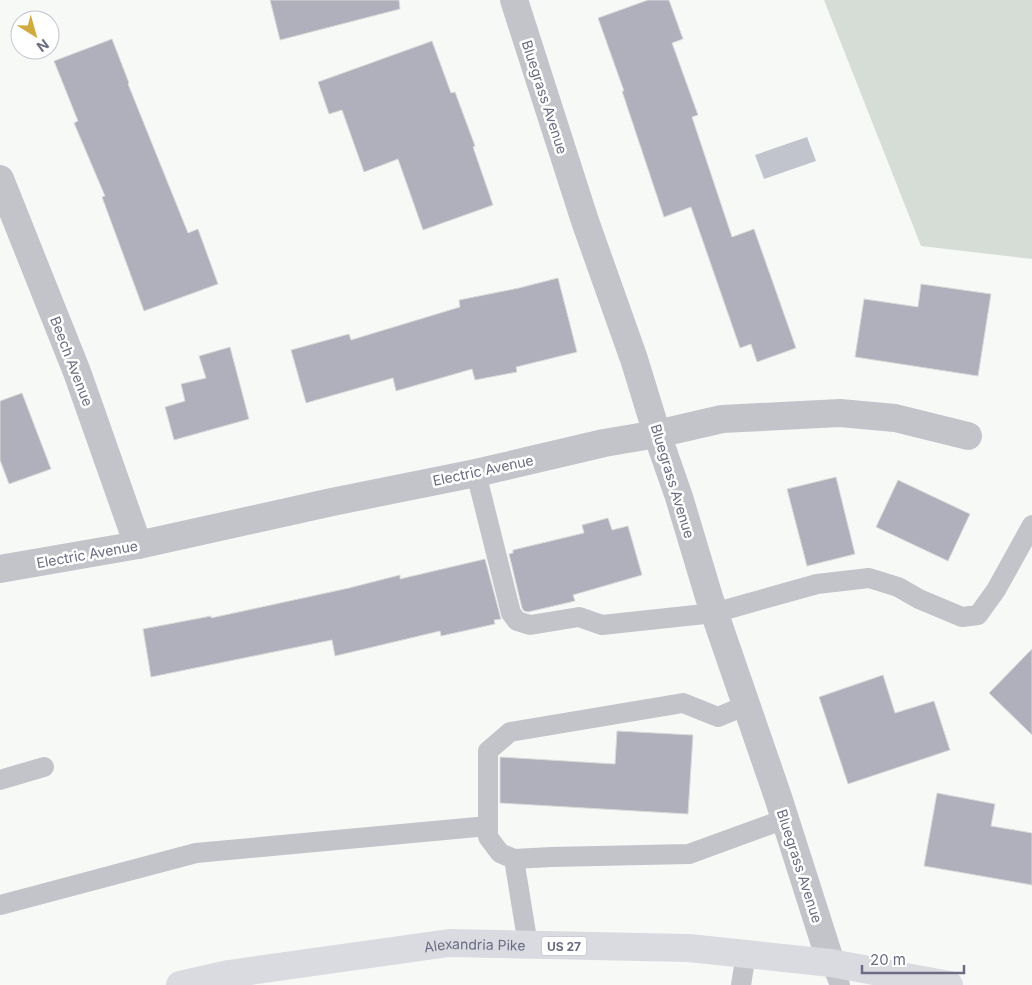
<svg xmlns="http://www.w3.org/2000/svg" width="1032" height="985" font-family="Inter,sans-serif">
	<style>
		.green { fill: #d6ddd7 }
		.water { fill: #c1c4cc }
		.building { fill: #afb0bb; stroke: #d9dad9 }
		.lines { fill: none; stroke-linecap: round; stroke-linejoin: round }
		.service { stroke: #c3c3ca; stroke-width: 20 }
		.minor { stroke: #c3c3ca; stroke-width: 28 }
		.primary { stroke: #dadbe1; stroke-width: 28 }
		.labels { text-anchor: middle; dominant-baseline: central; stroke-width: 5; stroke-linejoin: round; paint-order: stroke }
		.shield { fill: #fff; stroke: #9798a9; stroke-width: 1 }
		.shield-label { font-size: 12px; font-weight: bold; fill: #6b6c84 }
		.street-label { font-size: 14px; fill: #6b6c84; stroke: #fff }
	</style>
	<rect width="100%" height="100%" fill="#f7f9f7"/>
	<path class="green" d="M 824,0 L 1032,0 L 1032,259 L 921,246 Z"/>
	<path class="water" d="M 807,137 L 816,161 L 764,179 L 755,155 Z"/>
	<g class="building">
		<path d="M 270,0 L 399,0 L 400,9 L 280,40 Z"/>
		<path d="M 648,0 L 669,0 L 683,39 L 672,43 L 698,115 L 692,117 L 732,237 L 754,229 L 796,348 L 757,362 L 751,344 L 740,348 L 691,207 L 664,217 L 622,91 L 624,91 L 598,18 Z"/>
		<path d="M 112,39 L 129,83 L 128,84 L 188,233 L 198,229 L 218,284 L 144,311 L 102,197 L 105,196 L 74,123 L 78,121 L 54,61 Z"/>
		<path d="M 432,41 L 451,93 L 455,92 L 475,146 L 473,147 L 493,205 L 423,230 L 398,159 L 364,172 L 342,110 L 329,114 L 318,82 Z"/>
		<path d="M 558,278 L 577,352 L 516,367 L 517,372 L 475,380 L 472,369 L 396,391 L 393,378 L 306,403 L 291,350 L 349,334 L 351,340 L 460,307 L 459,300 L 519,288 Z"/>
		<path d="M 921,284 L 991,294 L 978,376 L 855,357 L 864,299 L 918,307 Z"/>
		<path d="M 230,347 L 249,419 L 174,440 L 165,407 L 185,401 L 181,384 L 206,378 L 199,356 Z"/>
		<path d="M 22,393 L 51,469 L 9,484 L 0,460 L 0,401 Z"/>
		<path d="M 836,477 L 855,554 L 807,566 L 787,489 Z"/>
		<path d="M 898,480 L 970,514 L 948,561 L 876,527 Z"/>
		<path d="M 608,518 L 612,530 L 628,526 L 642,575 L 573,595 L 575,601 L 528,612 L 524,611 L 522,608 L 509,554 L 513,553 L 513,550 L 584,533 L 582,525 Z"/>
		<path d="M 485,559 L 501,619 L 494,620 L 495,624 L 441,636 L 440,631 L 335,656 L 332,640 L 151,677 L 143,629 L 211,616 L 211,618 L 349,588 L 400,575 L 400,579 Z"/>
		<path d="M 1032,649 L 1032,735 L 989,693 Z"/>
		<path d="M 883,675 L 895,713 L 934,701 L 950,750 L 848,784 L 819,697 Z"/>
		<path d="M 617,731 L 693,735 L 688,814 L 500,803 L 500,757 L 615,764 Z"/>
		<path d="M 937,793 L 995,804 L 991,826 L 1032,833 L 1032,885 L 924,866 Z"/>
	</g>
	<g class="lines">
		<g class="service">
			<path d="M 476,473 L 511,613 L 517,621 L 530,625 L 579,617 L 602,625 L 714,613 L 817,584 L 869,578 L 898,587 L 919,599 L 962,617 L 978,615 L 996,590 L 1032,525"/>
			<path d="M 0,780 L 44,767"/>
			<path d="M 514,859 L 551,857 L 689,854 L 785,819"/>
			<path d="M 0,905 L 196,853 L 488,826"/>
			<path d="M 528,945 L 514,859 L 500,853 L 488,837 L 488,751 L 510,732 L 683,703 L 718,717 L 747,705"/>
			<path d="M 831,963 L 840,985"/>
			<path d="M 741,985 L 746,954"/>
		</g>
		<g class="minor">
			<path d="M 514,0 L 585,221 L 634,359 L 657,434 L 679,497 L 709,597 L 778,797 L 831,963"/>
			<path d="M 0,179 L 77,372 L 138,545"/>
			<path d="M 0,569 L 138,545 L 332,502 L 476,473 L 604,443 L 657,434 L 722,419 L 840,413 L 895,418 L 968,436"/>
		</g>
		<path class="primary" id="s1" d="M 180,985 L 229,974 L 449,943 L 689,948 L 831,963 L 949,985"/>
	</g>
	<g class="labels">
		<rect class="shield" x="541.5" y="936.5" width="45" height="19" rx="4"/>
		<g class="shield-label">
			<text x="564" y="946">US 27</text>
		</g>
		<g class="street-label">
			<text transform="translate(545 97) rotate(72)">Bluegrass Avenue</text>
			<text transform="translate(72 361) rotate(69)">Beech Avenue</text>
			<text transform="translate(483 470) rotate(-12)">Electric Avenue</text>
			<text transform="translate(673 481) rotate(73)">Bluegrass Avenue</text>
			<text transform="translate(87 554) rotate(-10)">Electric Avenue</text>
			<text transform="translate(800 866) rotate(72)">Bluegrass Avenue</text>
			<text stroke="none"><textPath href="#s1" startOffset="298">Alexandria Pike</textPath></text>
		</g>
	</g>
	<g transform="translate(35 35) rotate(143)"><circle r="24" fill="#ffffff" stroke="#c4c4ce"/>
	<path d="M0-4L9 19L0 12L-9 19Z" fill="#d0ab3f"/>
	<text y="-8" font-size="14" font-weight="bold" text-anchor="middle" fill="#6b6c84">N</text>
	</g>
	<path d="M862 965v8h102v-8" fill="none" stroke="#6b6c84" stroke-width="2.5"/>
	<text x="870" y="965" font-size="15" fill="#6b6c84" stroke="#ffffff" stroke-width="4" paint-order="stroke">20 m</text>
</svg>
